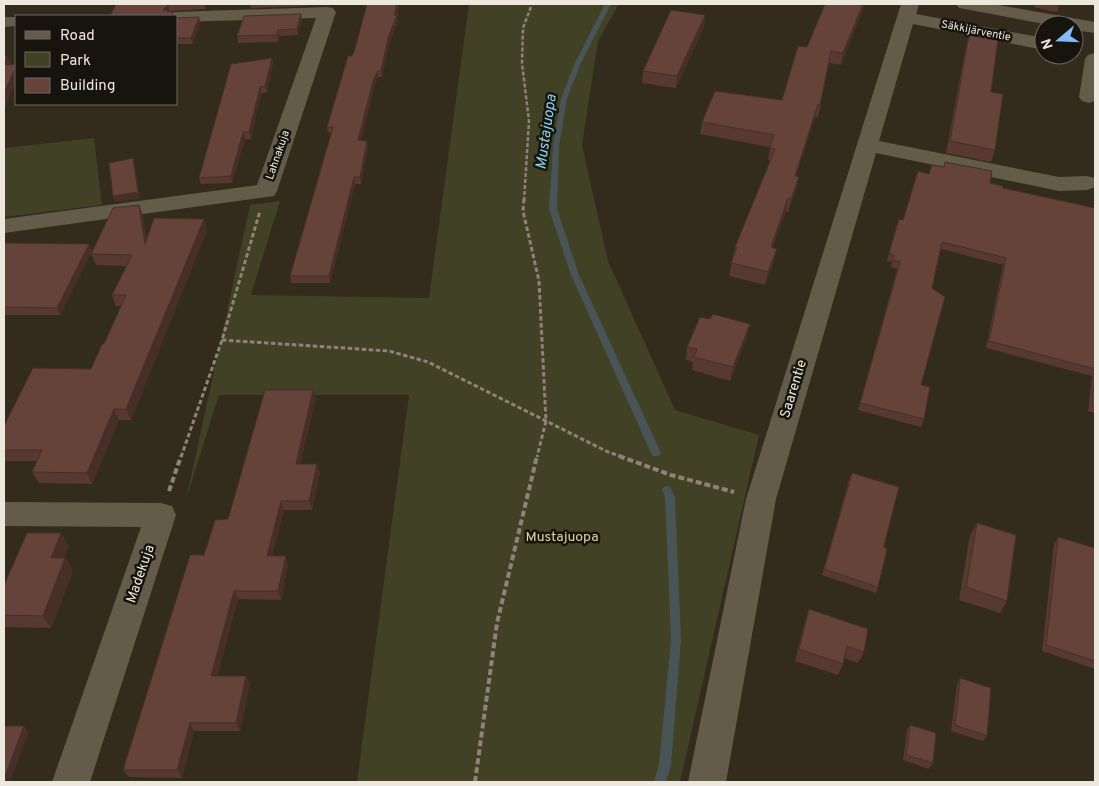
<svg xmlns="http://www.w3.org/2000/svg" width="1099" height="786" font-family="Overpass,sans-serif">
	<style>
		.green { fill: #404125 }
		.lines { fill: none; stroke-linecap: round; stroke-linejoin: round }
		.stream { fill: #485456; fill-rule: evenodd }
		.path-far2 { stroke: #8b8478; stroke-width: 2.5; stroke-dasharray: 4 2; stroke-linecap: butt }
		.path-far1 { stroke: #8b8478; stroke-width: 3; stroke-dasharray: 4.5 2.5; stroke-linecap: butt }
		.path { stroke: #8b8478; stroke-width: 4; stroke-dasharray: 6 3; stroke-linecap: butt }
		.minor { fill: #645c4b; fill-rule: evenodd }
		.wall { fill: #573932 }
		.shaded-wall { fill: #472e29 }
		.building { fill: #65423a; stroke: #472e29 }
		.labels { text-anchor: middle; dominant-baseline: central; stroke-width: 5; stroke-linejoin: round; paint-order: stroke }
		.far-street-label { font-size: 11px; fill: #ede8de; stroke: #17140d }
		.street-label { font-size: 14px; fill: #ede8de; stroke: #17140d }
		.park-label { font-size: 14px; fill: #d7da9b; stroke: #17140d }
		.water-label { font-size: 15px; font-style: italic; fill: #8ad5ee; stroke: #17140d }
	</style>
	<rect width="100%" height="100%" fill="#332b1c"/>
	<g class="green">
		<path d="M 469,4 L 619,4 L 598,41 L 582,145 L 608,261 L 675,410 L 759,435 L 680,782 L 357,782 L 409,395 L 219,395 L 186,500 L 250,205 L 280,201 L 251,295 L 429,298 Z"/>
		<path d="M 94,138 L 102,205 L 4,217 L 4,148 Z"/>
	</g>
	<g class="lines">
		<g class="stream">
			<path d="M 605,4 L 611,4 L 580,65 L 567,99 L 559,146 L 557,209 L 579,275 L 661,453 L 659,456 L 653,456 L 651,453 L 571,275 L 549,209 L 553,146 L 561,99 L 574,65 Z"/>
			<path d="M 667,486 L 670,487 L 675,497 L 681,640 L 671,765 L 666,782 L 654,782 L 659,765 L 671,640 L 665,497 L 662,490 L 664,487 Z"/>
		</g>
		<path class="path-far2" d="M 524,201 L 529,121 L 522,63 L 523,28 L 532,4"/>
		<g class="path-far1">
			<path d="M 524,199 L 523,211 L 539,281 L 546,421 L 537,457"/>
			<path d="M 222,340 L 389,351 L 428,362 L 608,452 L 623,457"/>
			<path d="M 181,457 L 222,340 L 260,211"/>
		</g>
		<g class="path">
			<path d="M 619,456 L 671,475 L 734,492"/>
			<path d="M 169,491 L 181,456"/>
			<path d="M 475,782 L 497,623 L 537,456"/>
		</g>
		<g class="minor">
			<path d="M 901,4 L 919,4 L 916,14 L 1044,38 L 1044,50 L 913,24 L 879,141 L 1059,177 L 1087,176 L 1095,178 L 1095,187 L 1087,190 L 1059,191 L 876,153 L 776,499 L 726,782 L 688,782 L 746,499 Z"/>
			<path d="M 956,4 L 993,4 L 1095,22 L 1095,33 L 1074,30 L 1074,25 L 1049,25 L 965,9 L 959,8 Z"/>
			<path d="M 327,7 L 333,8 L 336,12 L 277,191 L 274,196 L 4,233 L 4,219 L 257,185 L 316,18 L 176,22 L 176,16 L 167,16 L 170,13 L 176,12 Z"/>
			<path d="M 16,16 L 16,26 L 4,27 L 4,17 L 19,16 Z"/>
			<path d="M 1095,53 L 1095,101 L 1089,103 L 1082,101 L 1079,97 L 1085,59 L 1088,55 Z"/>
			<path d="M 4,502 L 161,503 L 172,506 L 176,515 L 90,782 L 52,782 L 141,527 L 4,526 Z"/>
		</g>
	</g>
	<g class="wall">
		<path d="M 116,4 L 207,4 L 205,9 L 170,11 Z"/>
		<path d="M 250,4 L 306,4 L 306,6 L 251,8 Z"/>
		<path d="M 399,4 L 397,15 L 398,21 L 389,44 L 382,77 L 378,77 L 375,84 L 361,140 L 367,141 L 368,147 L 361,184 L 355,184 L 330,283 L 291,283 L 290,276 L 331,133 L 328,133 L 327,127 L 352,56 L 354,52 Z"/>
		<path d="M 825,4 L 865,4 L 841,65 L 829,63 L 818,117 L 815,117 L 796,176 L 796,190 L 788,212 L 786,211 L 772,248 L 774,262 L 765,285 L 729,276 L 735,247 L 770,161 L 768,160 L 770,147 L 700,134 L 702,122 L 782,100 L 807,47 Z"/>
		<path d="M 1035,4 L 1060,4 L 1057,12 L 1034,7 Z"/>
		<path d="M 301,14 L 302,20 L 298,35 L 279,36 L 278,42 L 238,43 L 237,36 Z"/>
		<path d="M 705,15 L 704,27 L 676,88 L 642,83 L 643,71 Z"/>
		<path d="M 199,17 L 200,23 L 193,44 L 176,44 L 176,18 Z"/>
		<path d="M 969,35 L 991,92 L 995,150 L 991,162 L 946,153 L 966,46 Z"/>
		<path d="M 272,58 L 273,64 L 267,93 L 261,93 L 251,139 L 245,139 L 232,183 L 201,184 L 199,178 Z"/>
		<path d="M 945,162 L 990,183 L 1003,188 L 1095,208 L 1095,413 L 1088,411 L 1092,376 L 986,348 L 1003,265 L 941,249 L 932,288 L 921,385 L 924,419 L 921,427 L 858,410 L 897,269 L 891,267 L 892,262 L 887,261 L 896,226 L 903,220 L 929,174 L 944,167 Z"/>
		<path d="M 143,216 L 147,240 L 207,230 L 131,420 L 119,420 L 92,484 L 39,483 L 32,472 L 37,461 L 4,461 L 4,426 L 91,369 L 104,344 L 121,306 L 116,306 L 112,295 L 127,266 L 96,265 L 91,254 Z"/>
		<path d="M 4,243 L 89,244 L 92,251 L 60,315 L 4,315 Z"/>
		<path d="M 747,337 L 730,381 L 692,370 L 693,362 L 686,360 L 687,347 Z"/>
		<path d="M 313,390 L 316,399 L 300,464 L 320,473 L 312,510 L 284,510 L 272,556 L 288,565 L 281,600 L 238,599 L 217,676 L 250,684 L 240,731 L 194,731 L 182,778 L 129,777 L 123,770 L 204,555 Z"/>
		<path d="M 849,479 L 878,587 L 876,593 L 822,575 Z"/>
		<path d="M 977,523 L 1007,601 L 1000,613 L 959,600 L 970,535 Z"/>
		<path d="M 1058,537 L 1095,548 L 1095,669 L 1042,651 L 1054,544 Z"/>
		<path d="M 69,546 L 64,558 L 65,558 L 73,571 L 51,628 L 4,627 L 4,585 Z"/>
		<path d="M 809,609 L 864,652 L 858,663 L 844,658 L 843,664 L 838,675 L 795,661 L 805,621 Z"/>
		<path d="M 960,678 L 987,736 L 983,741 L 951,731 L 957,684 Z"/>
		<path d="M 910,725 L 933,763 L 929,769 L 903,760 L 907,730 Z"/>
	</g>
	<g class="shaded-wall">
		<path d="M 204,4 L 207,4 L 205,9 Z"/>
		<path d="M 397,4 L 399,4 L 395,21 L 394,15 Z"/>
		<path d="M 863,4 L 865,4 L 841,65 L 843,53 Z"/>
		<path d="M 168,5 L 170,11 L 163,10 Z"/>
		<path d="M 301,14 L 302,20 L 298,35 L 297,29 Z"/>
		<path d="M 397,15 L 398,21 L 389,44 L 382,77 L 381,71 L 388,38 Z"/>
		<path d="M 705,15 L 704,27 L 676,88 L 677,76 Z"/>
		<path d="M 199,17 L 200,23 L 193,44 L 191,38 Z"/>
		<path d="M 278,30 L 279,36 L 278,42 L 277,35 Z"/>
		<path d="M 7,56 L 11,64 L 4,65 L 4,64 Z"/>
		<path d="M 272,58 L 273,64 L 267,93 L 265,86 Z"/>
		<path d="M 16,66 L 16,82 L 4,110 L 4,93 Z"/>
		<path d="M 378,71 L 378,77 L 375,84 L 359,147 L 358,140 L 374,78 Z"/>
		<path d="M 260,87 L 261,93 L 251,139 L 249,132 Z"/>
		<path d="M 818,104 L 815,117 L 792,189 L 795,176 Z"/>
		<path d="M 243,132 L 245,139 L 232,183 L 231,176 Z"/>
		<path d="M 367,141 L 368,147 L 361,184 L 360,177 Z"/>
		<path d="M 133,158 L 135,165 L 140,199 L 115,202 L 113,196 Z"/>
		<path d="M 354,177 L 355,184 L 330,283 L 329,276 Z"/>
		<path d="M 799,177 L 796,190 L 788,212 L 791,199 Z"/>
		<path d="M 788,198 L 786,211 L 768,260 L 771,247 Z"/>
		<path d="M 139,205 L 143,216 L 149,255 L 145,244 Z"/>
		<path d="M 204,219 L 207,230 L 131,420 L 126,409 Z"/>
		<path d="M 89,244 L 92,251 L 60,315 L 57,308 Z"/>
		<path d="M 777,249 L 774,262 L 765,285 L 768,272 Z"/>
		<path d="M 750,324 L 747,337 L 730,381 L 733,367 Z"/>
		<path d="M 313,390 L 316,399 L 298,472 L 296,464 Z"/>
		<path d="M 114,409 L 119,420 L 92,484 L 87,473 Z"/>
		<path d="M 317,464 L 320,473 L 312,510 L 309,501 Z"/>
		<path d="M 281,501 L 284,510 L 270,564 L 267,556 Z"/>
		<path d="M 61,533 L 69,546 L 59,570 L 51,558 Z"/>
		<path d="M 286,556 L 288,565 L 281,600 L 278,591 Z"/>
		<path d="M 65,558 L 73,571 L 51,628 L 43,616 Z"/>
		<path d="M 234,591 L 238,599 L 215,683 L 211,676 Z"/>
		<path d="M 246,676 L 250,684 L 240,731 L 236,723 Z"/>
		<path d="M 190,723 L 194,731 L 182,778 L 177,770 Z"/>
		<path d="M 24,726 L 29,732 L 10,782 L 4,782 L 4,779 Z"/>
	</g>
	<g class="building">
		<path d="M 116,4 L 192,4 L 168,5 L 163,10 L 172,12 L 174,16 L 110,16 Z"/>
		<path d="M 367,4 L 397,4 L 394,15 L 397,15 L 388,38 L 381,71 L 378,71 L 374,78 L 358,140 L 367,141 L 360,177 L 354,177 L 329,276 L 290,276 L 333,127 L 327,127 L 348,56 L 352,56 L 354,52 Z"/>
		<path d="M 825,4 L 863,4 L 843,53 L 831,51 L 820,105 L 818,104 L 795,176 L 799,177 L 791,199 L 788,198 L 771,247 L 777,249 L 768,272 L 731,263 L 737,247 L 735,247 L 775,149 L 770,148 L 774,135 L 702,122 L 715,91 L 782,100 L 798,46 L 807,47 Z"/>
		<path d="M 1051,4 L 1060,4 L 1059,6 Z"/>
		<path d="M 671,10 L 705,15 L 677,76 L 643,71 Z"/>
		<path d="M 301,14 L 297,29 L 278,30 L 277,35 L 237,36 L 244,16 Z"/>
		<path d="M 199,17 L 191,38 L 176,38 L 176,18 Z"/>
		<path d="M 969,35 L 998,40 L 991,92 L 1003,94 L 995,150 L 950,141 Z"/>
		<path d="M 4,56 L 7,56 L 4,64 Z"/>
		<path d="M 272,58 L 265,86 L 260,87 L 249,132 L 243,132 L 231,176 L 199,178 L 231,64 Z"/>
		<path d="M 16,64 L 16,66 L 4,93 L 4,65 Z"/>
		<path d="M 133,158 L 138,192 L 113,196 L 109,163 Z"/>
		<path d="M 945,162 L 992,171 L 990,183 L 1003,186 L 1003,188 L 1095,208 L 1095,369 L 989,341 L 1006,258 L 942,242 L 932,288 L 945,297 L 921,385 L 930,387 L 924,419 L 860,403 L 900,262 L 893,260 L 894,255 L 889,253 L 899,219 L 903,220 L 918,171 L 929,174 L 932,165 L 944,167 Z"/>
		<path d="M 139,205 L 145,244 L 154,218 L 204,219 L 126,409 L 114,409 L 87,473 L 32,472 L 42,450 L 4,450 L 4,426 L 33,368 L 91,369 L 102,344 L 104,344 L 126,295 L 112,295 L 132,255 L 91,254 L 113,208 Z"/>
		<path d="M 4,243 L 89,244 L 57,308 L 4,307 Z"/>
		<path d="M 713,314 L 750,324 L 733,367 L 694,357 L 697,349 L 687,347 L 700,317 L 710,319 Z"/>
		<path d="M 1095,372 L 1095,405 L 1092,404 Z"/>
		<path d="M 265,390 L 313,390 L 296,464 L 317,464 L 309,501 L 281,501 L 267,556 L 286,556 L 278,591 L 234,591 L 211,676 L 246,676 L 236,723 L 190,723 L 177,770 L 123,770 L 190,555 L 204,555 L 215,520 L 228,519 Z"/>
		<path d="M 852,473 L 899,487 L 884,546 L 887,550 L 878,587 L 824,569 Z"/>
		<path d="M 977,523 L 1016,535 L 1007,601 L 966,587 Z"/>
		<path d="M 27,533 L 61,533 L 51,558 L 65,558 L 43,616 L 4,615 L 4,585 Z"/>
		<path d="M 1058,537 L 1095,548 L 1095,661 L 1046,645 Z"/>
		<path d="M 809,609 L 868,629 L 864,652 L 847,646 L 843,664 L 799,649 Z"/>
		<path d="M 960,678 L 991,688 L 987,736 L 955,725 Z"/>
		<path d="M 910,725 L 936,733 L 933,763 L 906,755 Z"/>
		<path d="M 4,726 L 24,726 L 4,779 Z"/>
	</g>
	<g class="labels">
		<g class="far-street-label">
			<text transform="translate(976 31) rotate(11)">Säkkijärventie</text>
			<text transform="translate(278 155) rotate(-71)">Lahnakuja</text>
		</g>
		<g class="street-label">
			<text transform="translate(794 389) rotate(-73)">Saarentie</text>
			<text transform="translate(141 574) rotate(-71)">Madekuja</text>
		</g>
		<g class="park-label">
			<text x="562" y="537">Mustajuopa</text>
		</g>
		<g class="water-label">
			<text transform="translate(547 132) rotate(-82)">Mustajuopa</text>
		</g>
	</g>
	<rect width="1099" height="786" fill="none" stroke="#ede8de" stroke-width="10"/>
	<rect x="15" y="15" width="162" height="90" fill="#17140d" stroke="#6d6961"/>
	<rect x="25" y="31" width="25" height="8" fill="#645c4b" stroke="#6d6961"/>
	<text x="60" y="40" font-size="15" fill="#ede8de">Road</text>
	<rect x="25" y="52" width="25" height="15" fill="#404125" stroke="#6d6961"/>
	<text x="60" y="65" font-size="15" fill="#ede8de">Park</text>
	<rect x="25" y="78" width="25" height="15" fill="#65423a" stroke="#6d6961"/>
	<text x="60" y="90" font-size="15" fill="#ede8de">Building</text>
	<g transform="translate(1059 40) rotate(251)"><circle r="24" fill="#17140d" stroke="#6d6961"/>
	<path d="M0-4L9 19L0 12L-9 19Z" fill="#86bbfb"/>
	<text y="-8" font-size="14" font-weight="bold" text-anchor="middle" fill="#ede8de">N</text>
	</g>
</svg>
